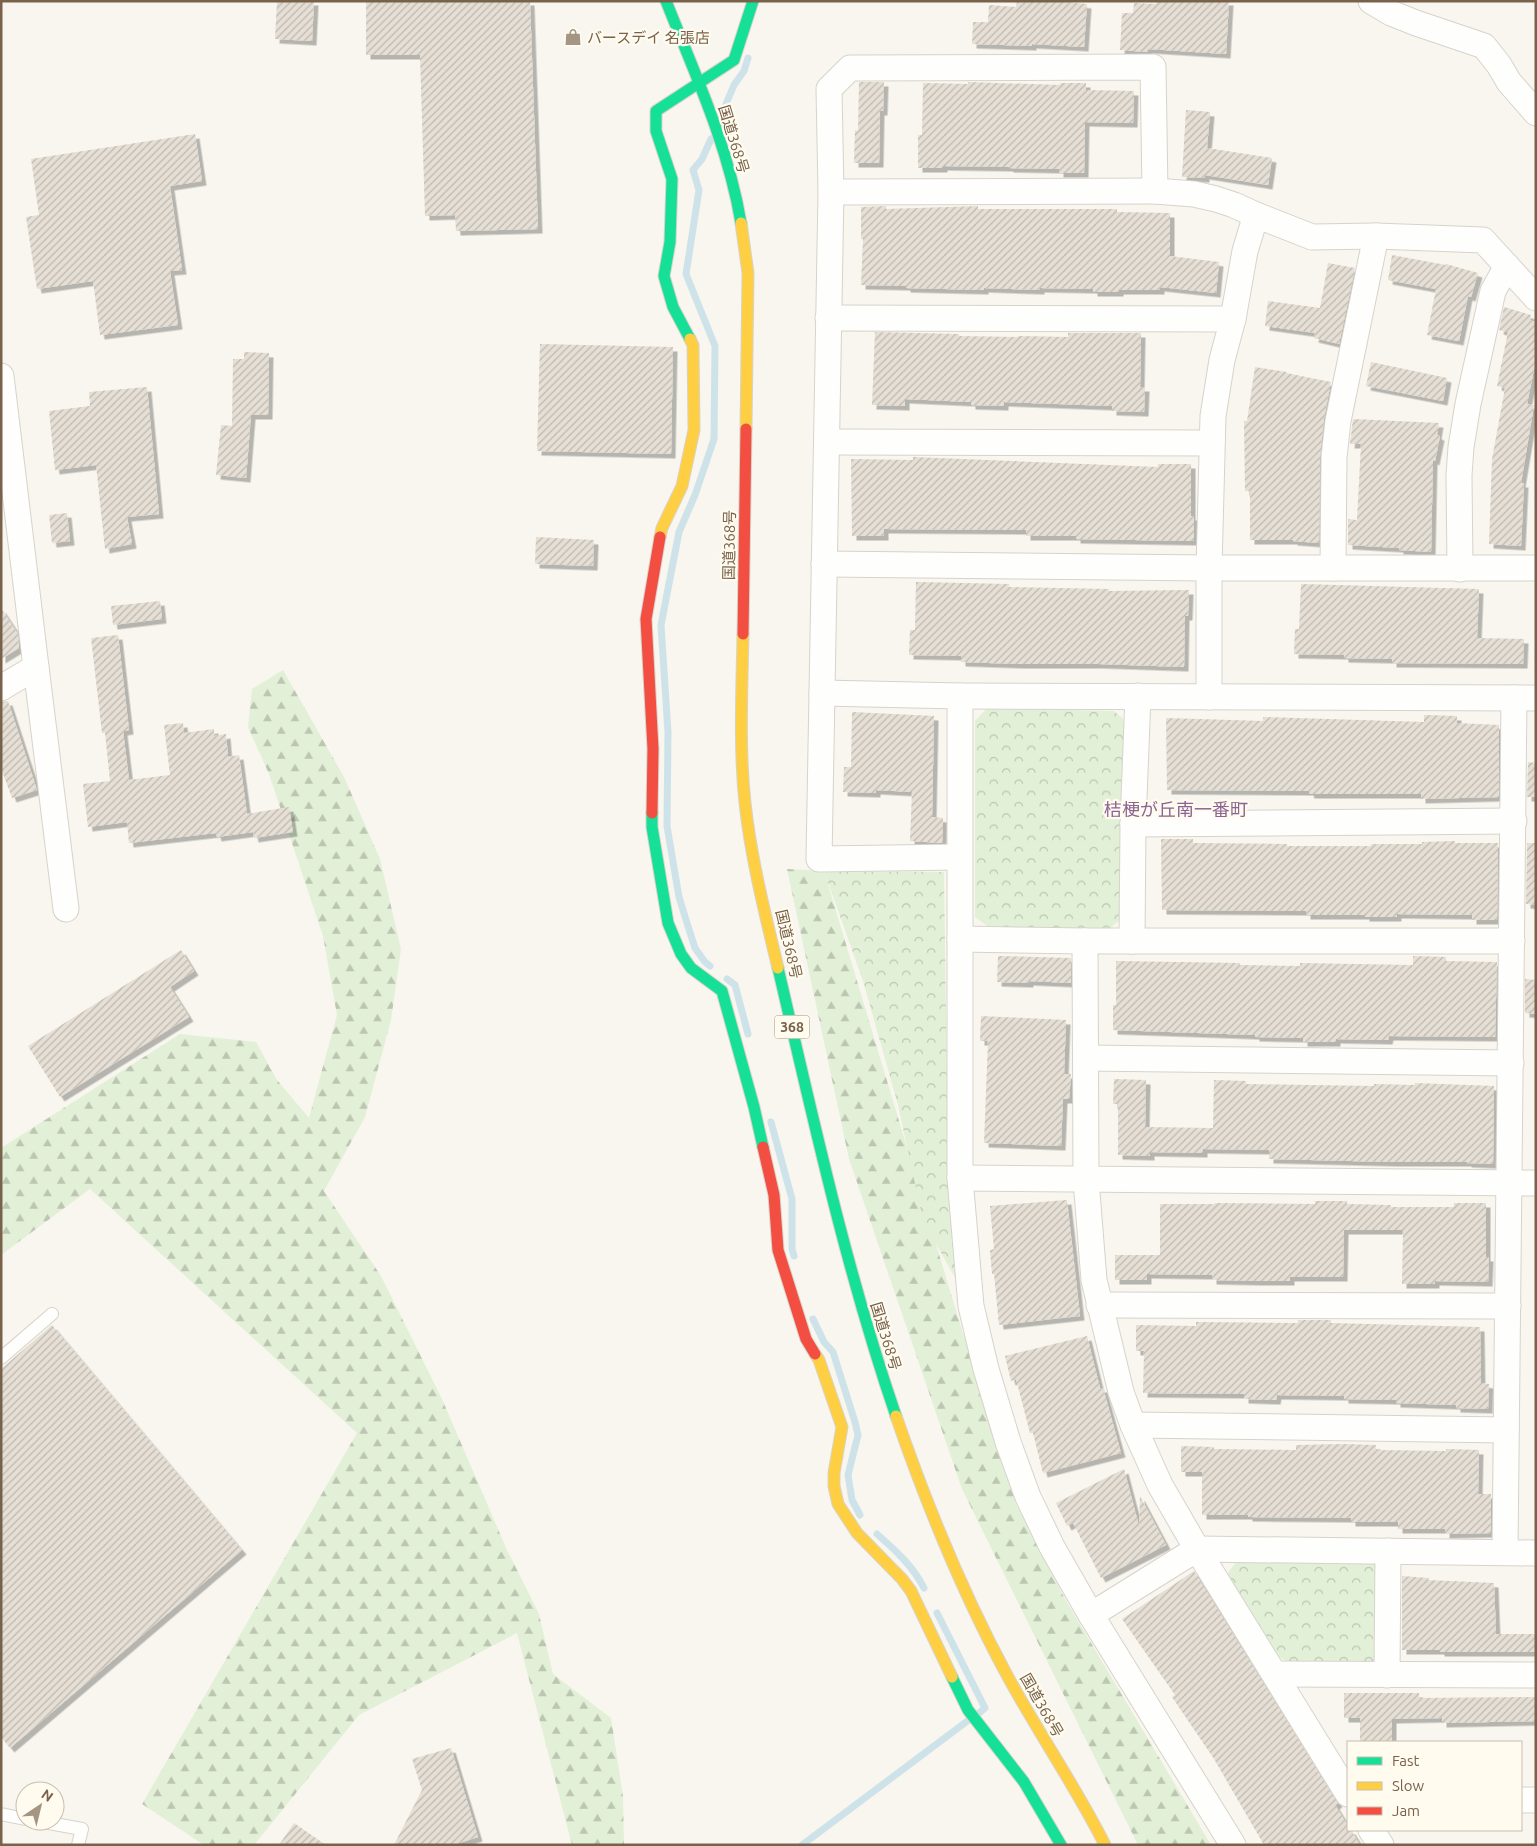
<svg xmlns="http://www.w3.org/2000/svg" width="1537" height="1846" font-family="Ubuntu,'Noto Sans JP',sans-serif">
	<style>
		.forest { fill: url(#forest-firs) }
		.park { fill: url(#park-crowns) }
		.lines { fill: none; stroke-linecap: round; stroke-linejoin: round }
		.stream { stroke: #cee3e9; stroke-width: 7 }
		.building { fill: url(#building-hatch); filter: url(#shadow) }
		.lane-casing { stroke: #d7d3cb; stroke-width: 14 }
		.street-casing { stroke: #d7d3cb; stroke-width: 27 }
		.fast-casing { stroke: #d8d3cb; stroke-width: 13 }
		.slow-casing { stroke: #d8d3cb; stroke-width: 13 }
		.jam-casing { stroke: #d8d3cb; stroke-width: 13 }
		.lane { stroke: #fefefc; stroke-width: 12 }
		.street { stroke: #fefefc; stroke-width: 25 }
		.fast { stroke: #16e098; stroke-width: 11 }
		.slow { stroke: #ffcf43; stroke-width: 11 }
		.jam { stroke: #f24e42; stroke-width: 11 }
		.labels { text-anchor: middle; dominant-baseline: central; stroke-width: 4.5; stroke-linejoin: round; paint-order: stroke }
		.shield { fill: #fffbef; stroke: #a0907c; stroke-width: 1 }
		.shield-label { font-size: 14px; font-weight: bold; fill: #78624b }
		.poi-label { font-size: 15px; fill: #78624b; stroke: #fffbef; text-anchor: start }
		.street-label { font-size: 15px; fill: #78624b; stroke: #fffbef }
		.quarter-label { font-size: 18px; fill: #8b6494; stroke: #fffbef }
	</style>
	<defs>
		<pattern id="forest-firs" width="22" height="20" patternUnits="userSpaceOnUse" patternTransform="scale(1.25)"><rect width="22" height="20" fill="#e2f0d8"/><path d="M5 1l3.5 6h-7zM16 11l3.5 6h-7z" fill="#bcc6b1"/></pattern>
		<pattern id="park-crowns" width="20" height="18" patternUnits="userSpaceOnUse" patternTransform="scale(1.25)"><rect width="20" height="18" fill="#e2f0d8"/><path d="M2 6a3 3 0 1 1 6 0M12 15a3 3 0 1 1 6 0" fill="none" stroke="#bcc6b1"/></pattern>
		<pattern id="building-hatch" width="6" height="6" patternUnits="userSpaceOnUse" patternTransform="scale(1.25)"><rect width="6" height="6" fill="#e5dfd5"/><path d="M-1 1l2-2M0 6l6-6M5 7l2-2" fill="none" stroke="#beb8af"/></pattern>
		<filter id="shadow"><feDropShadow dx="4.5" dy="4.5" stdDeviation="0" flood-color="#0004"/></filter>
	</defs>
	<rect width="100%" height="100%" fill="#f8f6ee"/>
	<g class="forest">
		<path d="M 283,670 L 344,777 L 380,859 L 401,949 L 391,1020 L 365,1117 L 324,1191 L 381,1276 L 442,1399 L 507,1550 L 539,1614 L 553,1674 L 611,1718 L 623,1796 L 624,1845 L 572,1845 L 517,1633 L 359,1715 L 254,1845 L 204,1845 L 142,1804 L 357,1433 L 90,1189 L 1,1255 L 1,1148 L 180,1034 L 256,1042 L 277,1080 L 309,1118 L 337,1015 L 323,936 L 269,774 L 248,727 L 252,689 Z"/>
		<path d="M 787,869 L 824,871 L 957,1314 L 1016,1504 L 1065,1599 L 1211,1845 L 1138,1845 L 962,1489 L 849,1159 Z"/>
	</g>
	<g class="park">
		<path d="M 987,708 L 1114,711 L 1127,722 L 1123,917 L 1108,930 L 991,929 L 975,917 L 975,721 Z"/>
		<path d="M 824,871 L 944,872 L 948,1159 L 957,1281 L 923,1221 L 898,1105 L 863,981 Z"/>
		<path d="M 1237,1561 L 1373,1561 L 1380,1570 L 1379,1656 L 1373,1666 L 1292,1664 L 1277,1656 L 1226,1575 Z"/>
	</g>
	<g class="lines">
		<g class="stream">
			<path d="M 721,116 L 734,85 L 744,71 L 748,58"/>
			<path d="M 710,966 L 705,962 L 695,948 L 687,923 L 679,897 L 667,826 L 668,732 L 661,625 L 679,532 L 695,495 L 714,439 L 715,346 L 686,274 L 699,190 L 693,170 L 702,159 L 711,139"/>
			<path d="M 727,979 L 735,985 L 748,1034"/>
			<path d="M 771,1122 L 792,1199 L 792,1249 L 794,1256"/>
			<path d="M 813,1319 L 824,1342 L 833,1352 L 855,1422 L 858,1435 L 848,1475 L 852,1500 L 860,1515"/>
			<path d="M 877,1534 C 895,1550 913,1566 924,1588"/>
			<path d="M 937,1613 L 985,1708 L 979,1713"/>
			<path d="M 802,1845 L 970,1719"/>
		</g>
	</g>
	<g class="building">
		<path d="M 277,1 L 314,1 L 312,41 L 275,39 Z"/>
		<path d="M 366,1 L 530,1 L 538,229 L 456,231 L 455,215 L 425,216 L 420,55 L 366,55 Z"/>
		<path d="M 1017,1 L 1055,1 L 1087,4 L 1084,47 L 1032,44 L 1032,46 L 972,44 L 973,22 L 988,22 L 989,5 L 1016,7 Z"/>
		<path d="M 1156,1 L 1229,1 L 1226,54 L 1148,49 L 1147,52 L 1120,50 L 1122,13 L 1133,13 L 1134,3 L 1156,4 Z"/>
		<path d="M 859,82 L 884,82 L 883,111 L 880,111 L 879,163 L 854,163 L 855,130 L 858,131 Z"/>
		<path d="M 968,82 L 1060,85 L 1060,83 L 1086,83 L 1086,90 L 1134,91 L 1133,123 L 1085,122 L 1084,173 L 1059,173 L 1059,169 L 1009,168 L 1009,167 L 943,166 L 943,168 L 918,168 L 918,135 L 922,135 L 923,83 L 968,84 Z"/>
		<path d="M 1186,110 L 1210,112 L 1207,148 L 1272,158 L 1268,185 L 1205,175 L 1205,178 L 1182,177 Z"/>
		<path d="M 195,134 L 202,181 L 170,186 L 182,270 L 170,271 L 178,325 L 100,335 L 93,281 L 37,289 L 26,217 L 39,215 L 31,159 Z"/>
		<path d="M 886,206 L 886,209 L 978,206 L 978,209 L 1117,209 L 1117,212 L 1170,213 L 1170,256 L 1219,262 L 1216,293 L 1160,287 L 1160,290 L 1119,290 L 1119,292 L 1093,292 L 1093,289 L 1040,288 L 1040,290 L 984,288 L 984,290 L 906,288 L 906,286 L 861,285 L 863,239 L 861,239 L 861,207 Z"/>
		<path d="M 1392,255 L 1446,265 L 1446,264 L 1478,273 L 1471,297 L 1468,296 L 1459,341 L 1427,335 L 1436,289 L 1388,280 Z"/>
		<path d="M 1328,263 L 1355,268 L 1339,344 L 1314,338 L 1315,333 L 1265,326 L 1268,301 L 1320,308 Z"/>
		<path d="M 1504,307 L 1531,315 L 1530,320 L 1536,322 L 1536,359 L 1527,404 L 1534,405 L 1521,483 L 1524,483 L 1521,546 L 1489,544 L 1492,459 L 1505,388 L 1497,386 L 1508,332 L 1499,330 Z"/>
		<path d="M 875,332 L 959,334 L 959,336 L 1018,337 L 1018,336 L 1068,337 L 1068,333 L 1141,333 L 1140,387 L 1145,387 L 1144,412 L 1112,411 L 1112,406 L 1004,402 L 1004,406 L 971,405 L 971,402 L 905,399 L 905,406 L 872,405 Z"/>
		<path d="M 540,344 L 673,347 L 671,454 L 537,451 Z"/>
		<path d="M 244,352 L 269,353 L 268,415 L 251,415 L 246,478 L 216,475 L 221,425 L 232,426 L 233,359 L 244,359 Z"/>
		<path d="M 1371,362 L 1447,378 L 1443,401 L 1366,386 Z"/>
		<path d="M 1255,367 L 1287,372 L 1286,373 L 1331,382 L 1324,418 L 1320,456 L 1319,543 L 1293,541 L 1293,540 L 1250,540 L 1250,491 L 1245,491 L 1244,421 L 1247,421 Z"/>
		<path d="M 147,387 L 159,514 L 127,517 L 132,544 L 105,549 L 96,465 L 55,470 L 49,411 L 90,406 L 89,392 Z"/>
		<path d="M 1353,419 L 1439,423 L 1437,435 L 1440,436 L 1435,461 L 1433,460 L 1431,552 L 1399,550 L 1399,548 L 1348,545 L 1348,519 L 1357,520 L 1361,444 L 1350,444 Z"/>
		<path d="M 913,457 L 1158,467 L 1158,464 L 1191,464 L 1191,516 L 1194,516 L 1194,541 L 1076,539 L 1076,536 L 1026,536 L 1026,530 L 884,529 L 884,536 L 852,536 L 851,459 L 913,460 Z"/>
		<path d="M 67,513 L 70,541 L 52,543 L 49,515 Z"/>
		<path d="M 536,537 L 594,540 L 593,566 L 535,564 Z"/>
		<path d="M 916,582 L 1009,584 L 1009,587 L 1109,589 L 1109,591 L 1189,590 L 1188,616 L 1185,616 L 1184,667 L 1099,664 L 1021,664 L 961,662 L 961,656 L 909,655 L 910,630 L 915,630 Z"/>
		<path d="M 1301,584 L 1479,589 L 1477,638 L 1524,639 L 1523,664 L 1392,663 L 1392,659 L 1344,658 L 1344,655 L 1294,654 L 1295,629 L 1299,629 Z"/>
		<path d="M 160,601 L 162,619 L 113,625 L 111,606 Z"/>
		<path d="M 1,608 L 18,634 L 19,648 L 1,659 Z"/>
		<path d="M 118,635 L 129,730 L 123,731 L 129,780 L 170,775 L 164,725 L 183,723 L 184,733 L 214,729 L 214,736 L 226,734 L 228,757 L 239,755 L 247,814 L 289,807 L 293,832 L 254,838 L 253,832 L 217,837 L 216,833 L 129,843 L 127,822 L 88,827 L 83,784 L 110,781 L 105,733 L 102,733 L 91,638 Z"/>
		<path d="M 8,701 L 37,790 L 12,798 L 1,768 L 1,702 Z"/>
		<path d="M 852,712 L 934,716 L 932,817 L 943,818 L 942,843 L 910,841 L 912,792 L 876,790 L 876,793 L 843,792 L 844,767 L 851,767 Z"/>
		<path d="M 1424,715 L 1457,716 L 1457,723 L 1499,725 L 1499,797 L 1421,799 L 1421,794 L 1310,794 L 1309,791 L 1167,790 L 1166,718 L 1263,721 L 1263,717 L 1424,722 Z"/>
		<path d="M 1528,762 L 1536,763 L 1536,797 L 1527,797 Z"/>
		<path d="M 1161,839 L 1193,839 L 1193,843 L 1287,844 L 1287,846 L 1371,846 L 1371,844 L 1422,844 L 1422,842 L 1455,841 L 1455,843 L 1498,843 L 1497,920 L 1472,920 L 1472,915 L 1397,914 L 1397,917 L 1365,917 L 1365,915 L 1306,915 L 1306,911 L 1162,910 Z"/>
		<path d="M 1527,843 L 1536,843 L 1536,905 L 1526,904 Z"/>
		<path d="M 181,950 L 194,971 L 170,987 L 189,1017 L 60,1097 L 28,1046 Z"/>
		<path d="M 998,956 L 1071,958 L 1071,983 L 1029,981 L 1029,983 L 997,982 Z"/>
		<path d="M 1413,956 L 1446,957 L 1446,961 L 1497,962 L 1495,1037 L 1389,1036 L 1388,1040 L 1336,1039 L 1336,1042 L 1303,1042 L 1303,1038 L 1255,1037 L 1255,1035 L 1113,1030 L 1113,1005 L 1116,1005 L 1116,961 L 1240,963 L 1240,965 L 1300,966 L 1300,963 L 1413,965 Z"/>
		<path d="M 1525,979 L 1536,980 L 1536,1014 L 1525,1013 Z"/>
		<path d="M 981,1016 L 1066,1020 L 1064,1074 L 1071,1074 L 1069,1099 L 1063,1099 L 1061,1146 L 984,1143 L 988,1041 L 980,1041 Z"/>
		<path d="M 1114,1079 L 1146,1080 L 1145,1127 L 1213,1128 L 1214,1080 L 1246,1081 L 1246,1084 L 1374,1086 L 1374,1084 L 1415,1085 L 1415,1083 L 1494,1086 L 1493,1164 L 1467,1163 L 1467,1162 L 1393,1162 L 1269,1159 L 1269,1150 L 1203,1149 L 1203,1153 L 1150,1152 L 1150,1156 L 1118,1155 L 1118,1104 L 1113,1104 Z"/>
		<path d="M 1067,1200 L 1080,1316 L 999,1325 L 994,1274 L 992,1274 L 990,1250 L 994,1249 L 990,1206 Z"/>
		<path d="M 1315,1201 L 1347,1201 L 1347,1204 L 1391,1205 L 1391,1207 L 1454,1207 L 1454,1203 L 1486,1203 L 1486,1257 L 1489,1257 L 1488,1282 L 1435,1281 L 1435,1284 L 1402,1284 L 1403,1230 L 1344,1230 L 1343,1277 L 1290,1277 L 1290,1281 L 1258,1281 L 1212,1280 L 1212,1275 L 1147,1274 L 1147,1280 L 1115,1280 L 1115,1255 L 1160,1255 L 1160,1204 L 1215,1204 L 1215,1203 L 1315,1204 Z"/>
		<path d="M 1298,1320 L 1331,1320 L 1331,1323 L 1480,1327 L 1481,1383 L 1489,1384 L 1488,1409 L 1456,1408 L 1456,1405 L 1396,1403 L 1396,1400 L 1344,1399 L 1344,1396 L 1277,1395 L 1276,1400 L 1244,1399 L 1244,1394 L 1143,1393 L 1144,1351 L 1136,1351 L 1136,1325 L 1196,1326 L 1196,1322 L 1298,1323 Z"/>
		<path d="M 52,1325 L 242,1550 L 10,1748 L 1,1737 L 1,1369 Z"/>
		<path d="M 1087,1336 L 1100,1388 L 1103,1388 L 1121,1453 L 1043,1473 L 1033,1433 L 1030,1433 L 1016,1379 L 1011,1381 L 1005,1356 Z"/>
		<path d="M 1343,1444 L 1376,1445 L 1376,1450 L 1446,1451 L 1446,1449 L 1479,1450 L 1478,1494 L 1491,1494 L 1491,1533 L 1445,1534 L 1445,1529 L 1398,1529 L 1398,1522 L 1351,1522 L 1351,1518 L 1248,1517 L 1248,1515 L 1202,1515 L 1202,1472 L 1181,1472 L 1181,1446 L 1214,1447 L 1214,1449 L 1296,1450 L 1296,1445 Z"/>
		<path d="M 1124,1469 L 1139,1526 L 1140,1496 L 1166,1545 L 1101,1578 L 1073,1523 L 1067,1526 L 1056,1503 Z"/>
		<path d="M 1194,1571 L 1338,1803 L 1335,1805 L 1348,1826 L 1348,1830 L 1351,1830 L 1360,1845 L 1264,1845 L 1214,1759 L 1172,1697 L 1175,1695 L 1122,1619 Z"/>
		<path d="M 1402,1576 L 1429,1578 L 1428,1580 L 1494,1583 L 1496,1634 L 1536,1634 L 1536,1652 L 1440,1652 L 1440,1650 L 1402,1650 Z"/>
		<path d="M 1344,1693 L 1419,1693 L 1419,1698 L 1536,1697 L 1536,1721 L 1442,1723 L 1442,1718 L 1392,1719 L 1392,1742 L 1360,1742 L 1360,1718 L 1344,1718 Z"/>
		<path d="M 451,1748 L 478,1837 L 453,1845 L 394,1845 L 422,1790 L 412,1759 Z"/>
		<path d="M 294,1823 L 326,1845 L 279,1845 Z"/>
	</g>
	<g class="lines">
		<g class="lane-casing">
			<g id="lane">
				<path d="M 1,1358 L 52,1314"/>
				<path d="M 1,1814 L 25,1819"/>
				<path d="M 38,1821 L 82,1829 L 78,1845"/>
			</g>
		</g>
		<g class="street-casing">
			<g id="street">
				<path d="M 1371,1 L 1391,13 L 1416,23 L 1484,46 L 1499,65 L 1509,82 L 1536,113"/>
				<path d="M 831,192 L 1155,191"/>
				<path d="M 828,318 L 1233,319"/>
				<path d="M 1,376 L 36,667 L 1,688"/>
				<path d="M 827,442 L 1212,443"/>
				<path d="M 824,564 L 1209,568 L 1536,568"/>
				<path d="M 1333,568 L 1334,457 L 1338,421 L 1376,236"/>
				<path d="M 1460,569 L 1459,475 L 1461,447 L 1468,404 L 1493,291 L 1507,266"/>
				<path d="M 36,667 L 66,909"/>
				<path d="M 822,693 L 960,696 L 1536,698"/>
				<path d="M 960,696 L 960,1178 L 971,1306 L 986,1369 L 1008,1442 L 1028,1497 L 1052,1547 L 1091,1615 L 1233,1845"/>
				<path d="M 1209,697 L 1209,568 L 1213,416 L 1222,360 L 1233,319 L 1245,251 L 1256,215"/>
				<path d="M 1133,824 L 1514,821"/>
				<path d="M 959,857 L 819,859 L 831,192 L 829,89 L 850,68 L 1153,67 L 1155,191 L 1194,194 L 1216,199 L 1234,205 L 1256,215 L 1312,237 L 1376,236 L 1483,240 L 1536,298"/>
				<path d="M 960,939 L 1085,941 L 1512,941"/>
				<path d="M 1085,941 L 1086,1180 L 1094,1280 L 1121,1392 L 1133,1425 L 1160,1485 L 1197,1549 L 1348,1794"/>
				<path d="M 1132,941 L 1133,824 L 1138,696"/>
				<path d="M 1086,1058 L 1511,1063"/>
				<path d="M 960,1178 L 1536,1183"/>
				<path d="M 1099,1305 L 1508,1306"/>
				<path d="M 1133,1425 L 1506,1430"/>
				<path d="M 1505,1552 L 1514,698"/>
				<path d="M 1091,1615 L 1197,1549 L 1536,1553"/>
				<path d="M 1275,1674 L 1536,1675"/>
				<path d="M 1387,1675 L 1388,1551"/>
				<path d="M 1521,1800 L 1536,1800"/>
				<path d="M 1371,1830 L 1381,1845"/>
			</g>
		</g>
		<g class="fast-casing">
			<g id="fast">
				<path d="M 666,1 C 695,74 728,145 741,223"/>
				<path d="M 690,339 L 673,307 L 664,276 L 670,242 L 672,179 L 656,131 L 656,111 L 734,60 L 753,1"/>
				<path d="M 652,813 L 652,827 L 668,923 L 681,954 L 691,968 L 722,991 L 754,1107 L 763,1147"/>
				<path d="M 778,968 C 813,1118 846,1270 896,1416"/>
				<path d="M 952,1677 L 968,1710 L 1024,1782 L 1061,1845"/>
			</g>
		</g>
		<g class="slow-casing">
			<g id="slow">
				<path d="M 741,223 L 748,273 L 746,429"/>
				<path d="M 660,537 L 662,528 L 682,486 L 694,430 L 693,345 L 690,339"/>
				<path d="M 743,634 C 742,690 739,747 745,803 C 751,858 765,914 778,968"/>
				<path d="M 815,1354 L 819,1360 L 842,1427 L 834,1473 L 834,1486 L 838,1504 L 857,1533 L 902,1579 L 911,1591 L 952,1677"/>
				<path d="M 896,1416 C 927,1506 963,1594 1008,1677 C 1039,1734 1076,1787 1105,1845"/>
			</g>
		</g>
		<g class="jam-casing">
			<g id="jam">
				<path d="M 743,634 L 746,429"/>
				<path d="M 652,813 L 653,749 L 646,619 L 660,537"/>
				<path d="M 763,1147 L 774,1195 L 778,1250 L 806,1339 L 815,1354"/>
			</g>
		</g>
		<use href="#lane" class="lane"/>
		<use href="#street" class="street"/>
		<use href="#fast" class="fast"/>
		<use href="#slow" class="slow"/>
		<use href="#jam" class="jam"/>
	</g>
	<defs>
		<g id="shop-bare" transform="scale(1.35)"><path d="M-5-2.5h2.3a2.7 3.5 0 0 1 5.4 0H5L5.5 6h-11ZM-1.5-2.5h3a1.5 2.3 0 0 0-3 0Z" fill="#a59684" stroke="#fffbef" stroke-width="2.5" paint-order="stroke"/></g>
	</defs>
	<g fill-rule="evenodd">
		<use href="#shop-bare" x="573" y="37"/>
	</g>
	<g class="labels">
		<rect class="shield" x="774.5" y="1015.5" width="35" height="23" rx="4"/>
		<g class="shield-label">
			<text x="792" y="1027">368</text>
		</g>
		<g class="poi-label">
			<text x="587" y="37">バースデイ 名張店</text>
		</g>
		<g class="street-label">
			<text transform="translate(734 139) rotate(73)">国道368号</text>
			<text transform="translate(729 545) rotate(-89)">国道368号</text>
			<text transform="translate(789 944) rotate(77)">国道368号</text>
			<text transform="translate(886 1336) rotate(73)">国道368号</text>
			<text transform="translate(1042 1705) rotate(60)">国道368号</text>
		</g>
		<g class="quarter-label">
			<text x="1176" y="809">桔梗が丘南一番町</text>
		</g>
	</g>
	<rect width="1537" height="1846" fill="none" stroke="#78624b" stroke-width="5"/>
	<rect x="1347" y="1741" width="175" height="90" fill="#fffbef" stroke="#c9bead"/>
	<rect x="1357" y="1757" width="25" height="8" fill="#16e098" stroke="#c9bead"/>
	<text x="1392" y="1766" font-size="15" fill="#78624b">Fast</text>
	<rect x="1357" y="1782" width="25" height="8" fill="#ffcf43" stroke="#c9bead"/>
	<text x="1392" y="1791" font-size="15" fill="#78624b">Slow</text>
	<rect x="1357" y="1807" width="25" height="8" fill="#f24e42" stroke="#c9bead"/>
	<text x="1392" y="1816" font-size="15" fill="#78624b">Jam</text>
	<g transform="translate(40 1806) rotate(35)"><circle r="24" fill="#fffbef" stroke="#c9bead"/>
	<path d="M0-4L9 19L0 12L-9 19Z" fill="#a59684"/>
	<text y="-8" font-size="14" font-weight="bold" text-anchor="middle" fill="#78624b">N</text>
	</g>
</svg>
